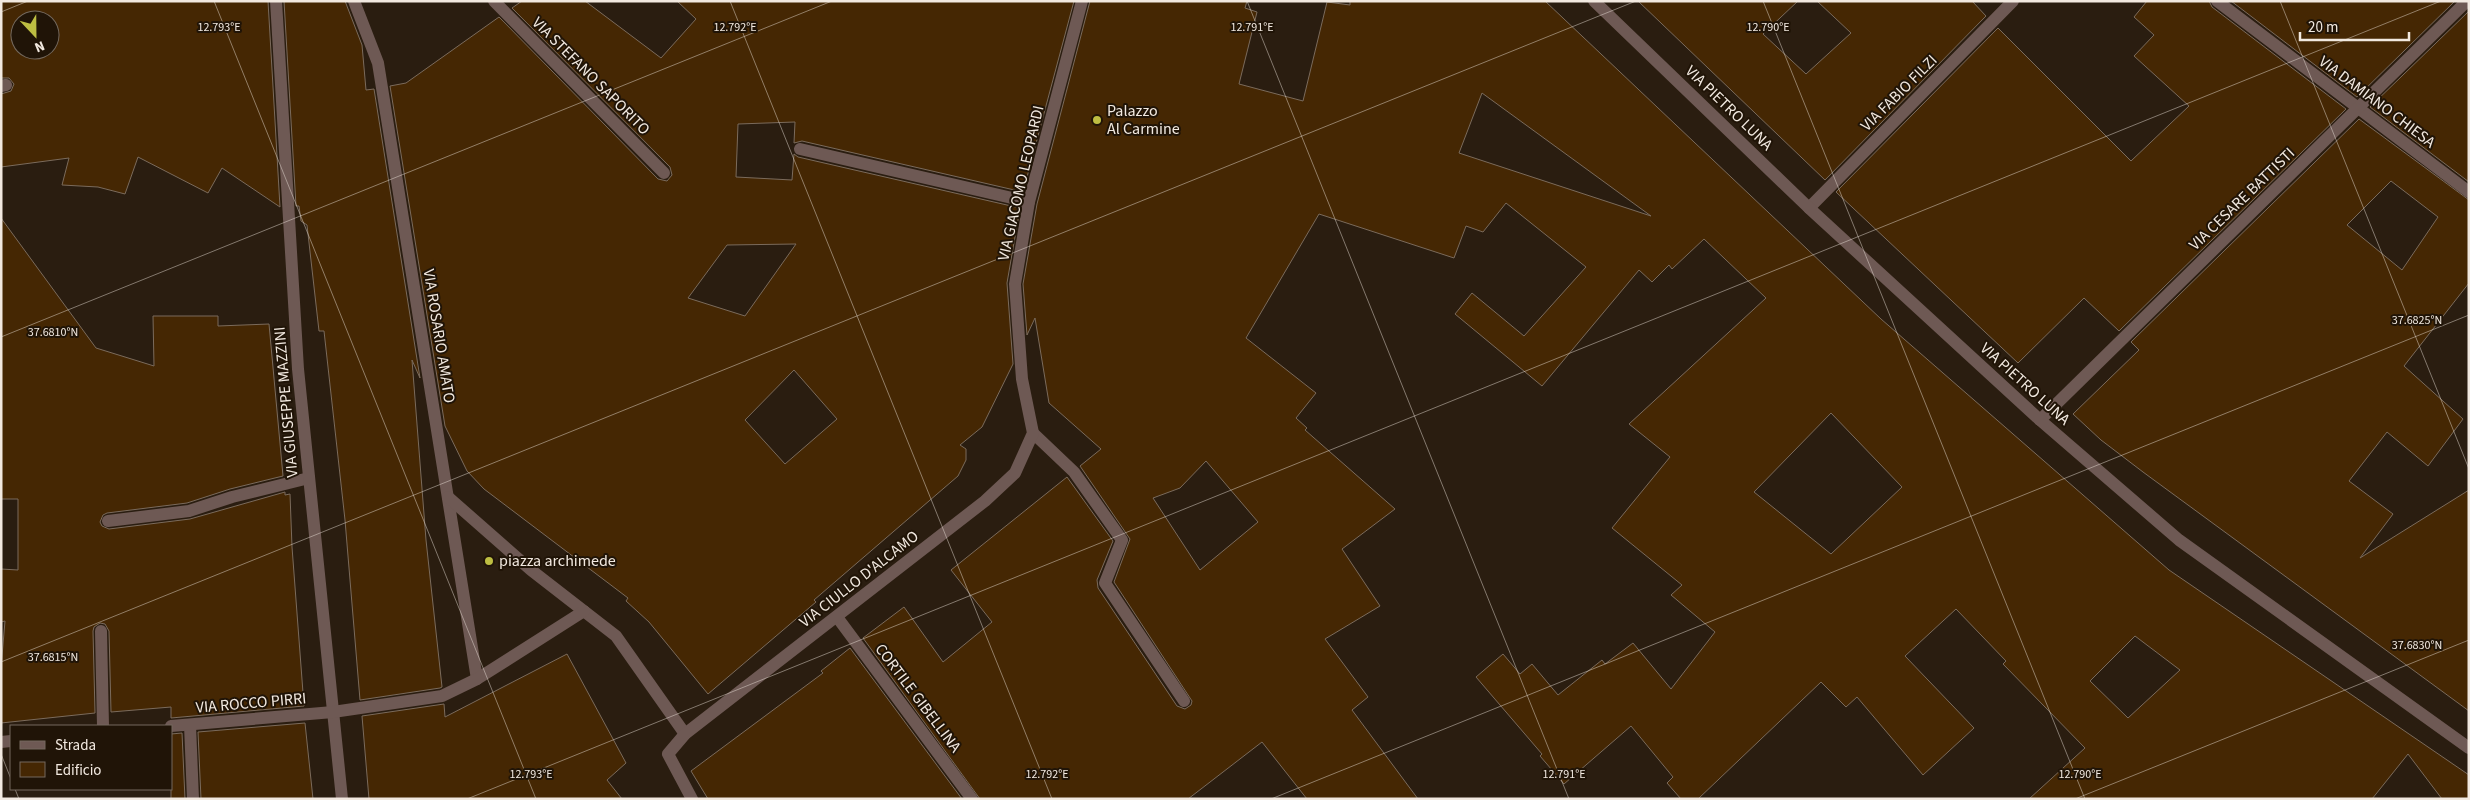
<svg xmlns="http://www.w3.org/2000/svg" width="2470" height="800" font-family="'Source Sans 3',sans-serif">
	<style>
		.building { fill: #452703; stroke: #7b6b5c; fill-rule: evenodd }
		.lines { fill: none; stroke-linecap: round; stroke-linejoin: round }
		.service { stroke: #6e5954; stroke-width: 12 }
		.minor { stroke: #6e5954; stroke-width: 12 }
		.tertiary { stroke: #6e5954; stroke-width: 12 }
		.ticks { fill: none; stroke: #f2e9e0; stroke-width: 1; stroke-opacity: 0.45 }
		.poi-dot { fill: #bebe42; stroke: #201407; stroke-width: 2 }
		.labels { text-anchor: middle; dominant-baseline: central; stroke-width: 4; stroke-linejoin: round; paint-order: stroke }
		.street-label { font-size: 16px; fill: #f2e9e0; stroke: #201407 }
		.poi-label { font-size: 16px; fill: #f2e9e0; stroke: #201407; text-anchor: start }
		.ticks-label { font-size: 12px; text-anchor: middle; fill: #f2e9e0; stroke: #201407; stroke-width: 4; stroke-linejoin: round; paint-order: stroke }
	</style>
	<rect width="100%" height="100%" fill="#2a1d10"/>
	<g class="building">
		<path d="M 1,1 L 268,1 L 280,207 L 222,168 L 208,193 L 138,157 L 125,194 L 98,187 L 62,185 L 69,158 L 1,167 L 1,94 L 11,91 L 14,84 L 9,78 L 1,78 ZM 20,20 L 50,20 L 50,50 L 20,50 Z"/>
		<path d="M 284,1 L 345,1 L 362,45 L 366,90 L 374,89 L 420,378 L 412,360 L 426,540 L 442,687 L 440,688 L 360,700 L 345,520 L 324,331 L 319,331 L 307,225 L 301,221 L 299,206 L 296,206 Z"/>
		<path d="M 522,1 L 585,1 L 661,58 L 696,19 L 677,1 L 1074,1 L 1023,192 L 802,141 L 794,143 L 795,122 L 738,124 L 736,177 L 792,180 L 794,154 L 798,157 L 1020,208 L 1007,283 L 1013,364 L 982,427 L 960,445 L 966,449 L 966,460 L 958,476 L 814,600 L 816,602 L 708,694 L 649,622 L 626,601 L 628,598 L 484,489 L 467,471 L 445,426 L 390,86 L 406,83 L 499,17 L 658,179 L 667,181 L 672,175 L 670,167 L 512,8 ZM 796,244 L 745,316 L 688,298 L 727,245 ZM 794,370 L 837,419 L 785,464 L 745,420 Z"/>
		<path d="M 1090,1 L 1247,1 L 1245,8 L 1257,12 L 1239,84 L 1303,101 L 1327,2 L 1350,5 L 1350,1 L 1545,1 L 1881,319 L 2075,488 L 2169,570 L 2469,775 L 2469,799 L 2442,799 L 2408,754 L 2372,799 L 2029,799 L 2085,748 L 2003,664 L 2006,661 L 1956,609 L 1905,656 L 1974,728 L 1923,775 L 1857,697 L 1846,707 L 1821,682 L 1698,799 L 1681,799 L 1667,783 L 1673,777 L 1631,726 L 1564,784 L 1540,756 L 1542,754 L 1476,677 L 1503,654 L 1520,674 L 1532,664 L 1558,695 L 1602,660 L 1605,664 L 1633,643 L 1671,689 L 1715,632 L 1671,595 L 1682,585 L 1612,528 L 1670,457 L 1629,424 L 1766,298 L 1704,239 L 1672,269 L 1669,265 L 1652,282 L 1639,270 L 1542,386 L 1455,314 L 1472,293 L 1524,336 L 1586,267 L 1506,203 L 1483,232 L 1466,226 L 1454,258 L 1319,214 L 1246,338 L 1316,393 L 1296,418 L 1307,428 L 1305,430 L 1395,509 L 1342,549 L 1380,606 L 1325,639 L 1368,697 L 1352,710 L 1418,799 L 1307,799 L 1262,742 L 1188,799 L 980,799 L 863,638 L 904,607 L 943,662 L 992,622 L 951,570 L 1067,477 L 1113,541 L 1097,580 L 1098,588 L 1177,706 L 1185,709 L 1191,705 L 1192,701 L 1114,582 L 1130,539 L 1080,466 L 1101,449 L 1049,403 L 1035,318 L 1027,335 L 1023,284 L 1037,204 ZM 1482,93 L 1651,216 L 1459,153 ZM 1831,413 L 1902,487 L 1831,554 L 1754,492 ZM 1206,461 L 1258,522 L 1200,570 L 1153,498 L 1180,488 ZM 2135,636 L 2180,670 L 2128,718 L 2090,681 Z"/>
		<path d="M 1638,1 L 1798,1 L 1763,34 L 1806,74 L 1851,33 L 1817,1 L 1972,1 L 1986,16 L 1825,180 Z"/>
		<path d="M 2147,1 L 2209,1 L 2212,7 L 2346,109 L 2119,331 L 2084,298 L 2018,363 L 1836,192 L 1998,28 L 2131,161 L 2189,106 L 2134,56 L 2154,35 L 2134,17 Z"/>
		<path d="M 2231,1 L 2455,1 L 2357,97 Z"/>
		<path d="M 2469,11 L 2469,182 L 2370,107 Z"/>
		<path d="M 2359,119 L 2469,200 L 2469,283 L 2404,366 L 2463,419 L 2428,466 L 2387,432 L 2349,481 L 2393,514 L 2360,558 L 2469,490 L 2469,711 L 2143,472 L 2101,440 L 2073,414 L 2139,350 L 2131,342 ZM 2391,181 L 2438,217 L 2402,270 L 2347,225 Z"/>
		<path d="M 1,218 L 96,348 L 154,366 L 153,316 L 218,316 L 218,326 L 269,324 L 283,476 L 230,489 L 187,503 L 107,513 L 103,515 L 100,522 L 102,526 L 109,529 L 190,519 L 285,492 L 285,495 L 290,494 L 292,547 L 304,706 L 171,718 L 171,707 L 111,712 L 109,631 L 105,624 L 100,623 L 94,627 L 93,631 L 95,713 L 1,723 L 1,668 L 5,621 L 1,622 L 1,569 L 18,570 L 18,499 L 1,499 Z"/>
		<path d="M 850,648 L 962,799 L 708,799 L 691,771 L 823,673 L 821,671 Z"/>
		<path d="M 567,654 L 626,763 L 607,780 L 622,799 L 369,799 L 362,716 L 444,704 L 445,717 Z"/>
		<path d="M 305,723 L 313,799 L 201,799 L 198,732 Z"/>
		<path d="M 182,733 L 185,799 L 171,799 L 171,734 Z"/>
	</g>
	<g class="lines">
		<g class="service">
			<path d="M 1,86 L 6,85"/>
			<path d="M 1033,433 L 1074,472 L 1122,540 L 1105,583 L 1184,701"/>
			<path d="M 108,521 L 189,511 L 232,497 L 309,478"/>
			<path d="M 837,617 L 972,799"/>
			<path d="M 101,631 L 103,726"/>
			<path d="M 190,725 L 193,799"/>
		</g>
		<g class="minor">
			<path d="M 276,1 L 298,369 L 342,799"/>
			<path d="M 354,1 L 378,63 L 477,679"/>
			<path d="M 494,1 L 664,173"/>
			<path d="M 2217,1 L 2469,192"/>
			<path d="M 800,149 L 1029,202"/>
			<path d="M 1809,208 L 2013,1"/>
			<path d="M 2040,420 L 2467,1"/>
			<path d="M 448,497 L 531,570 L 616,636 L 685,734"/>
			<path d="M 171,726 L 333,712 L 442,696 L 477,679 L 584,611"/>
			<path d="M 1,742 L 11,741"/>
			<path d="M 692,799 L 668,754 L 685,734 L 985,501 L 1015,473 L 1033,433 L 1022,379 L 1015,284 L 1029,202 L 1082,1"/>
		</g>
		<path class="tertiary" d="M 1594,1 L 1809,208 L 2040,420 L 2179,540 L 2469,748"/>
	</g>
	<path class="ticks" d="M 214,1 L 536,799M 730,1 L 1052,799M 1247,1 L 1569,799M 1763,1 L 2085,799M 2280,1 L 2469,469M 1,12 L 28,1M 1,337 L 832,1M 1,662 L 1636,1M 1,754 L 11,779M 15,789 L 19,799M 467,799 L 2441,1M 1271,799 L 2469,315M 2075,799 L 2469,640"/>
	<g class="poi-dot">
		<circle cx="1097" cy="120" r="5"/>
		<circle cx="489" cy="561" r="5"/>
	</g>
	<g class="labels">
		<g class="street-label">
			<text transform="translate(591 76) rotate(45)">VIA STEFANO SAPORITO</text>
			<text transform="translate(1899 93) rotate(-45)">VIA FABIO FILZI</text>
			<text transform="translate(2377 102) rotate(37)">VIA DAMIANO CHIESA</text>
			<text transform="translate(1729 108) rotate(44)">VIA PIETRO LUNA</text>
			<text transform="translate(1021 183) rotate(-77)">VIA GIACOMO LEOPARDI</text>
			<text transform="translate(2242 199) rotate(-44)">VIA CESARE BATTISTI</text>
			<text transform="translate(439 336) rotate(81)">VIA ROSARIO AMATO</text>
			<text transform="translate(2025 384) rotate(42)">VIA PIETRO LUNA</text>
			<text transform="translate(286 402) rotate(-95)">VIA GIUSEPPE MAZZINI</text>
			<text transform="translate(859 579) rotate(-38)">VIA CIULLO D'ALCAMO</text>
			<text transform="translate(918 698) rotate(53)">CORTILE GIBELLINA</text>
			<text transform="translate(251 703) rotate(-5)">VIA ROCCO PIRRI</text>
		</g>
		<g class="poi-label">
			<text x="1107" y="111">Palazzo<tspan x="1107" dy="18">Al Carmine</tspan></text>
			<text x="499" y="561">piazza archimede</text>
		</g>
	</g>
	<g class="ticks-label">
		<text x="219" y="31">12.793°E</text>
		<text x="735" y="31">12.792°E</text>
		<text x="1252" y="31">12.791°E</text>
		<text x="1768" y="31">12.790°E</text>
		<text x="2417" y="324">37.6825°N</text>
		<text x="53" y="336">37.6810°N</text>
		<text x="2417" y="649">37.6830°N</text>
		<text x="53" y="661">37.6815°N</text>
		<text x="531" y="778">12.793°E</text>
		<text x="1047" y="778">12.792°E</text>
		<text x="1564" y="778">12.791°E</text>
		<text x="2080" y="778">12.790°E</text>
	</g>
	<rect width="2470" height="800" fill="none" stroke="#f2e9e0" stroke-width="5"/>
	<rect x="10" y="725" width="162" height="65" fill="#201407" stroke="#74695e"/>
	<rect x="20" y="741" width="25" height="8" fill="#6e5954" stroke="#74695e"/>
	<text x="55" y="750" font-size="15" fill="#f2e9e0">Strada</text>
	<rect x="20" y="762" width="25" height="15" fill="#452703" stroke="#74695e"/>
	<text x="55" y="775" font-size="15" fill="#f2e9e0">Edificio</text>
	<g transform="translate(35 35) rotate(158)"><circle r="24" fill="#201407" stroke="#74695e"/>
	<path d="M0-4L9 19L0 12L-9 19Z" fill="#bebe42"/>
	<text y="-8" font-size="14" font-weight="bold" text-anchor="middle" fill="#f2e9e0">N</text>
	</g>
	<path d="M2300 32v8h109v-8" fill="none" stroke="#f2e9e0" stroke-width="2.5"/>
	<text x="2308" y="32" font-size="15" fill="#f2e9e0" stroke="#201407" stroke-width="4" paint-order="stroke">20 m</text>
</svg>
